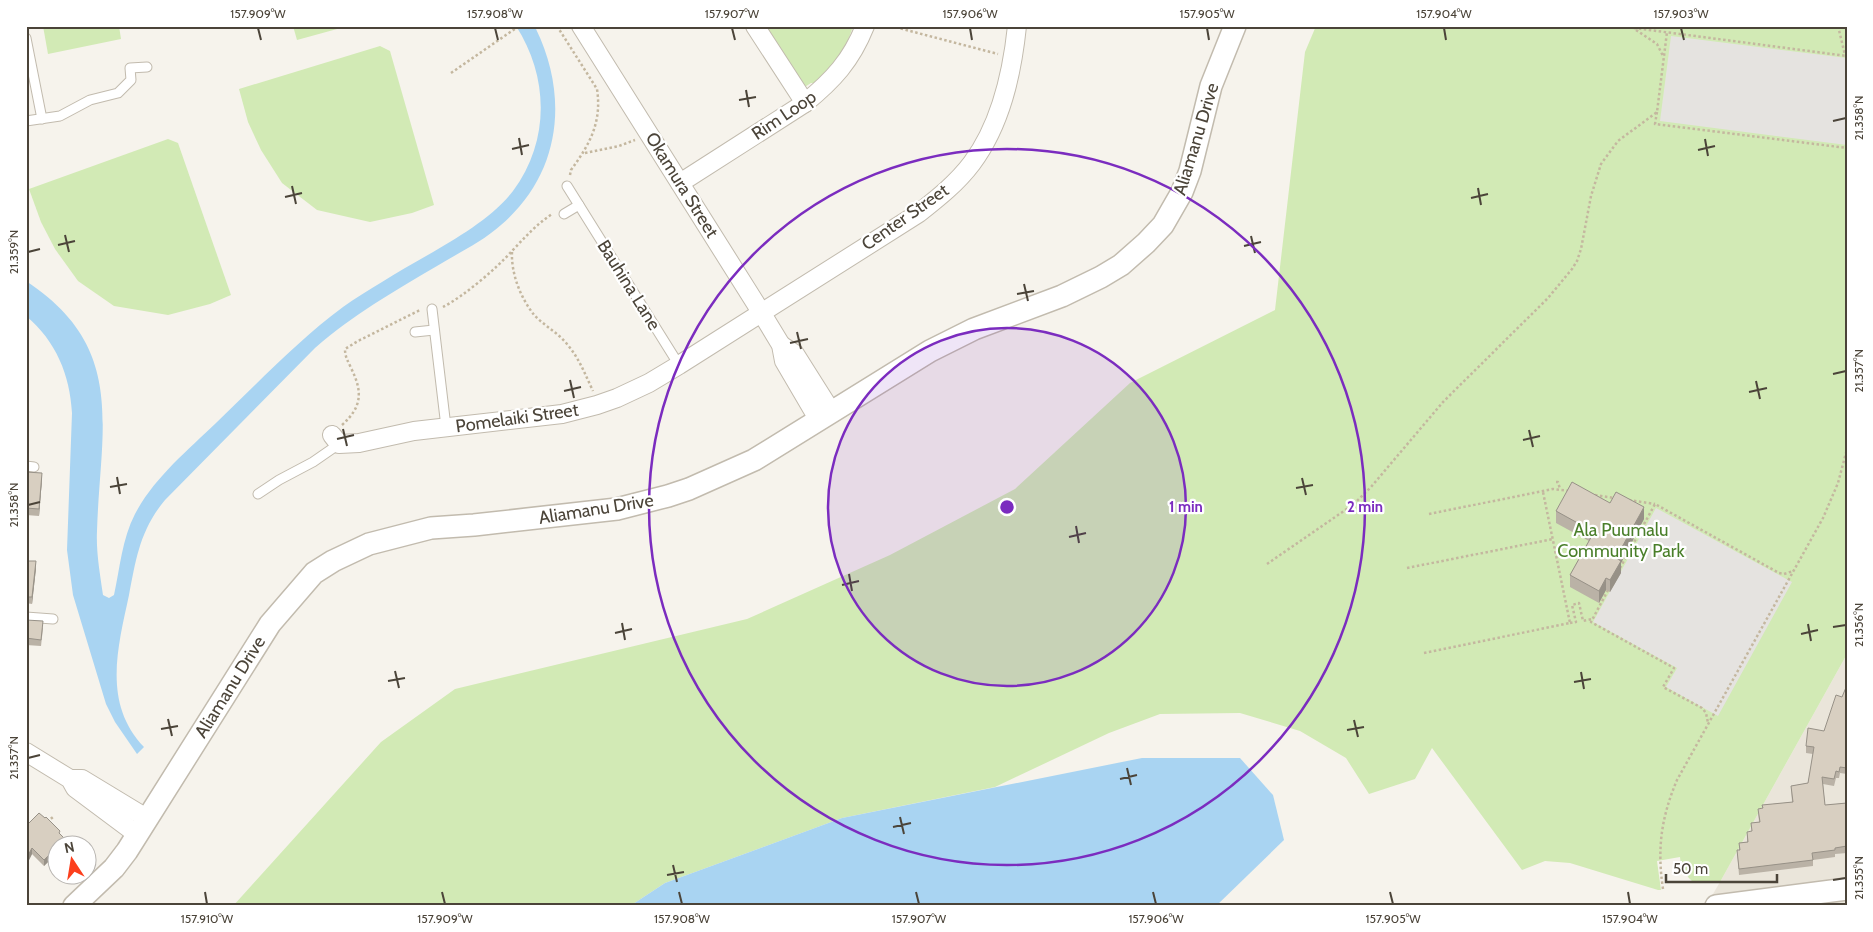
<svg xmlns="http://www.w3.org/2000/svg" width="1873" height="932" font-family="Cabin,sans-serif">
	<style>
		.residential { fill: #eae5da }
		.green { fill: #d2eab5 }
		.parking { fill: #e5e3e0 }
		.water { fill: #a9d4f2 }
		.lines { fill: none; stroke-linecap: round; stroke-linejoin: round }
		.service-casing { stroke: #c2bbae; stroke-width: 11 }
		.minor-casing { stroke: #c2bbae; stroke-width: 20 }
		.tertiary-casing { stroke: #c2bbae; stroke-width: 24 }
		.path { stroke: #c4b79f; stroke-width: 2.5; stroke-dasharray: 2.5 2.5; stroke-linecap: butt }
		.service { stroke: #fff; stroke-width: 9 }
		.minor { stroke: #fff; stroke-width: 18 }
		.tertiary { stroke: #fff; stroke-width: 21 }
		.wall { fill: #bab2a6 }
		.shaded-wall { fill: #979187 }
		.building { fill: #d8cfc1; stroke: #979187 }
		.ticks { fill: none; stroke: #4b4439; stroke-width: 2 }
		.ring { fill: none; stroke: #7b2cbf; stroke-width: 2.5 }
		.labels { text-anchor: middle; dominant-baseline: central; stroke-width: 4.5; stroke-linejoin: round; paint-order: stroke }
		.street-label { font-size: 18px; fill: #4b4439; stroke: #fff }
		.park-label { font-size: 18px; fill: #4a7f2a; stroke: #fff }
		.centre { fill: #7b2cbf; stroke: #fff; stroke-width: 2.5 }
		.ring-label { font-size: 15px; text-anchor: middle; font-weight: bold; fill: #7b2cbf; stroke: #fff; stroke-width: 4.5; stroke-linejoin: round; paint-order: stroke }
		.neatline { fill: none; stroke: #4b4439; stroke-width: 2 }
		.ticks-label { font-size: 12px; text-anchor: middle; fill: #4b4439 }
	</style>
	<rect width="100%" height="100%" fill="#f6f3ec"/>
	<path class="residential" d="M 1847,654 L 1847,906 L 1706,906 L 1720,882 Z"/>
	<g class="green">
		<path d="M 43,26 L 119,26 L 121,39 L 48,54 Z"/>
		<path d="M 293,26 L 348,26 L 297,40 Z"/>
		<path d="M 755,26 L 853,26 C 846,50 833,67 814,83 L 811,83 L 797,92 Z"/>
		<path d="M 1316,26 L 1847,26 L 1847,654 L 1720,882 L 1694,883 L 1688,877 L 1687,872 L 1682,873 L 1680,857 L 1657,861 L 1661,890 L 1658,890 L 1570,863 L 1545,861 L 1522,870 L 1432,748 L 1415,779 L 1369,794 L 1346,758 L 1300,731 L 1240,713 L 1160,714 L 1109,733 L 995,787 L 842,818 L 665,883 L 630,906 L 233,906 L 381,742 L 455,689 L 747,619 L 890,555 L 1015,489 L 1130,383 L 1275,310 L 1305,52 Z"/>
		<path d="M 380,46 L 390,51 L 434,205 L 412,213 L 370,222 L 317,210 L 282,183 L 261,150 L 248,122 L 239,89 Z"/>
		<path d="M 168,139 L 178,143 L 231,295 L 210,304 L 168,315 L 114,306 L 78,281 L 55,249 L 41,222 L 29,189 Z"/>
	</g>
	<g class="parking">
		<path d="M 1671,36 L 1847,58 L 1847,145 L 1660,121 Z"/>
		<path d="M 1656,508 L 1792,582 L 1718,716 L 1666,687 L 1677,668 L 1593,622 Z"/>
	</g>
	<g class="water">
		<path d="M 516,26 L 534,26 L 536,29 C 569,97 561,174 501,225 C 482,242 458,253 437,266 C 393,292 354,314 315,348 L 165,500 C 140,530 136,559 129,595 C 118,647 102,703 144,747 L 137,754 L 115,722 L 106,704 L 73,595 L 67,550 L 72,413 C 70,375 56,341 26,316 L 26,281 C 128,348 100,428 97,531 C 96,552 100,574 103,595 L 109,598 L 114,595 C 120,568 122,539 135,514 C 154,478 187,451 216,423 C 257,384 297,341 343,307 C 355,298 369,290 382,282 C 422,256 484,229 513,191 C 550,141 549,77 516,26 Z"/>
		<path d="M 1142,758 L 1240,758 L 1273,795 L 1284,840 L 1216,906 L 630,906 L 665,883 L 842,818 Z"/>
	</g>
	<g class="lines">
		<g class="service-casing">
			<g id="service">
				<path d="M 26,38 L 42,119"/>
				<path d="M 26,121 L 60,116 L 90,100 L 118,93 L 131,80 L 130,68 L 147,67"/>
				<path d="M 567,186 L 679,365"/>
				<path d="M 564,214 L 579,205"/>
				<path d="M 432,309 L 446,427"/>
				<path d="M 415,332 L 434,330"/>
				<path d="M 26,466 L 34,467"/>
				<path d="M 258,494 L 279,480 L 313,462 L 339,444"/>
				<path d="M 26,617 L 53,619"/>
			</g>
		</g>
		<g class="minor-casing">
			<g id="minor">
				<path d="M 581,26 L 761,312 L 781,345 L 784,361 L 818,419"/>
				<path d="M 755,26 L 805,103"/>
				<path d="M 680,183 L 805,103 C 833,80 851,61 865,26"/>
				<path d="M 781,345 L 795,354 L 831,411"/>
				<path d="M 332,435 L 339,444 L 359,443 L 414,431 L 562,414 L 597,405 L 617,398 L 649,383 L 679,365 L 919,213 C 938,198 957,183 972,163 C 1001,124 1012,74 1017,26"/>
				<path d="M 26,752 L 70,779 L 75,788 L 138,835"/>
				<path d="M 70,779 L 82,779 L 148,819"/>
			</g>
		</g>
		<g class="tertiary-casing">
			<g id="tertiary">
				<path d="M 74,906 L 114,868 L 127,851 L 270,624 L 314,573 L 333,561 L 369,544 L 431,528 L 474,525 L 617,509 L 668,496 L 689,489 L 754,460 L 930,351 L 974,329 L 1062,296 L 1101,277 L 1121,265 L 1146,243 L 1163,225 L 1182,192 L 1190,171 L 1211,86 L 1235,26"/>
				<path d="M 1716,906 L 1847,889"/>
			</g>
		</g>
		<g class="path">
			<path d="M 557,26 L 597,89 C 602,122 590,144 571,170 L 570,175"/>
			<path d="M 891,26 L 998,54"/>
			<path d="M 1619,26 L 1847,56"/>
			<path d="M 1838,26 L 1845,55"/>
			<path d="M 1636,30 L 1657,44 L 1663,56"/>
			<path d="M 451,73 L 519,26"/>
			<path d="M 1657,112 L 1655,124 L 1847,148"/>
			<path d="M 585,153 L 619,146 L 635,140"/>
			<path d="M 512,252 C 511,274 521,299 535,316 C 545,326 558,333 567,344 C 579,358 585,374 593,391"/>
			<path d="M 443,307 C 464,296 496,269 512,251 C 525,237 537,224 552,214"/>
			<path d="M 342,425 C 362,407 363,392 351,368 C 348,361 345,357 345,349 L 358,341 L 420,310"/>
			<path d="M 1556,482 L 1558,482 L 1560,489"/>
			<path d="M 1595,495 L 1614,498"/>
			<path d="M 1629,500 L 1655,504"/>
			<path d="M 1429,514 L 1553,489 L 1570,491"/>
			<path d="M 1267,564 L 1354,504 L 1371,487 L 1443,402 L 1548,298 L 1572,269 L 1577,261 L 1581,249 L 1591,196 L 1601,164 L 1618,141 L 1657,112 L 1667,32"/>
			<path d="M 1407,568 L 1553,539"/>
			<path d="M 1620,568 L 1655,504 L 1779,573 L 1784,574 L 1793,571"/>
			<path d="M 1608,590 L 1591,622 L 1674,668 L 1663,687 L 1702,708 L 1706,713 L 1708,723"/>
			<path d="M 1570,623 L 1576,622 L 1572,605 L 1579,603 L 1583,621 L 1592,619"/>
			<path d="M 1424,653 L 1570,623 L 1543,492"/>
			<path d="M 47,822 L 53,817"/>
			<path d="M 1663,889 C 1657,849 1661,818 1677,780 L 1823,518 L 1838,483 L 1847,449"/>
		</g>
		<use href="#service" class="service"/>
		<use href="#minor" class="minor"/>
		<use href="#tertiary" class="tertiary"/>
	</g>
	<g class="wall">
		<path d="M 26,472 L 42,479 L 39,516 L 26,515 Z"/>
		<path d="M 1610,503 L 1644,519 L 1621,563 L 1621,573 L 1610,592 L 1606,590 L 1599,603 L 1570,587 L 1570,575 L 1589,541 L 1556,523 L 1556,511 Z"/>
		<path d="M 26,561 L 36,568 L 32,604 L 26,603 Z"/>
		<path d="M 26,620 L 43,628 L 41,646 L 26,645 Z"/>
		<path d="M 1847,685 L 1847,774 L 1840,773 L 1839,778 L 1836,778 L 1834,786 L 1823,784 L 1825,805 L 1847,803 L 1847,853 L 1835,854 L 1835,857 L 1813,860 L 1813,866 L 1739,875 L 1737,850 L 1739,850 L 1739,843 L 1747,842 L 1747,832 L 1752,832 L 1751,823 L 1759,822 L 1758,809 L 1762,809 L 1762,805 L 1792,802 L 1791,786 L 1808,783 L 1813,754 L 1806,753 L 1806,746 L 1824,731 L 1842,697 Z"/>
		<path d="M 26,822 L 60,834 L 65,844 L 58,844 L 58,852 L 44,866 L 32,854 L 26,866 Z"/>
	</g>
	<g class="shaded-wall">
		<path d="M 42,473 L 42,479 L 39,516 L 39,509 Z"/>
		<path d="M 1644,507 L 1644,519 L 1621,563 L 1621,573 L 1610,592 L 1610,580 L 1616,558 Z"/>
		<path d="M 36,561 L 36,568 L 32,604 L 32,597 Z"/>
		<path d="M 1606,578 L 1606,590 L 1599,603 L 1599,591 Z"/>
		<path d="M 65,839 L 65,844 L 59,844 Z"/>
		<path d="M 58,846 L 58,852 L 44,866 L 44,860 Z"/>
		<path d="M 32,848 L 32,854 L 26,866 L 26,859 Z"/>
	</g>
	<g class="building">
		<path d="M 26,472 L 42,473 L 39,509 L 26,508 Z"/>
		<path d="M 1572,482 L 1610,503 L 1616,492 L 1644,507 L 1616,558 L 1621,561 L 1610,580 L 1606,578 L 1599,591 L 1570,575 L 1594,532 L 1556,511 Z"/>
		<path d="M 26,561 L 36,561 L 32,597 L 26,597 Z"/>
		<path d="M 26,620 L 43,621 L 41,640 L 26,638 Z"/>
		<path d="M 1847,685 L 1847,768 L 1840,767 L 1839,772 L 1836,771 L 1834,779 L 1822,777 L 1825,805 L 1847,803 L 1847,846 L 1835,848 L 1835,850 L 1812,853 L 1813,860 L 1739,869 L 1737,850 L 1740,850 L 1739,843 L 1748,842 L 1747,832 L 1752,831 L 1751,823 L 1760,822 L 1758,809 L 1763,808 L 1762,805 L 1793,802 L 1791,786 L 1808,783 L 1814,747 L 1806,746 L 1808,728 L 1824,731 L 1836,695 L 1842,697 Z"/>
		<path d="M 39,813 L 45,818 L 46,817 L 60,831 L 59,833 L 65,839 L 59,844 L 58,844 L 58,846 L 44,860 L 32,848 L 26,859 L 26,822 L 29,823 Z"/>
	</g>
	<path class="ticks" d="M 258,28 L 261,40M 495,28 L 498,40M 732,28 L 735,40M 970,28 L 972,40M 1207,28 L 1209,40M 1444,28 L 1446,40M 1681,28 L 1684,40M 746,90 L 749,107M 739,100 L 756,97M 1833,121 L 1846,118M 519,138 L 522,155M 1705,139 L 1708,156M 512,149 L 529,145M 1698,150 L 1715,146M 292,186 L 296,204M 1478,188 L 1481,205M 285,197 L 302,193M 1471,198 L 1488,194M 65,235 L 69,252M 1251,236 L 1255,253M 58,245 L 75,241M 1244,246 L 1261,242M 28,252 L 40,249M 1024,284 L 1028,301M 1017,294 L 1034,291M 797,332 L 801,349M 790,343 L 808,339M 1833,374 L 1846,371M 570,380 L 574,398M 1756,381 L 1760,399M 564,391 L 581,387M 1749,392 L 1767,388M 343,429 L 347,446M 1529,430 L 1533,447M 337,439 L 354,435M 1523,440 L 1540,436M 117,477 L 120,494M 1302,478 L 1306,495M 110,487 L 127,484M 1296,488 L 1313,485M 28,505 L 40,502M 1076,526 L 1079,543M 1069,537 L 1086,533M 849,574 L 852,591M 842,585 L 859,581M 622,623 L 625,640M 1808,624 L 1811,641M 1833,627 L 1846,625M 615,633 L 632,629M 1801,634 L 1818,630M 395,671 L 399,688M 1581,672 L 1584,689M 388,681 L 405,678M 1574,682 L 1591,679M 168,719 L 172,736M 1354,720 L 1358,737M 161,729 L 178,726M 1347,730 L 1364,727M 28,758 L 40,755M 1127,768 L 1131,785M 1120,779 L 1137,775M 900,817 L 904,834M 893,827 L 911,823M 673,865 L 677,882M 667,875 L 684,872M 1833,880 L 1846,878M 205,892 L 207,904M 442,892 L 445,904M 679,892 L 682,904M 916,892 L 919,904M 1153,892 L 1156,904M 1390,892 L 1393,904M 1628,892 L 1630,904"/>
	<circle cx="1007" cy="507" r="179" fill="#7b2cbf" fill-opacity=".12"/>
	<g class="ring">
		<circle cx="1007" cy="507" r="179"/>
		<circle cx="1007" cy="507" r="358"/>
	</g>
	<g class="labels">
		<g class="street-label">
			<text transform="translate(784 115) rotate(-34)">Rim Loop</text>
			<text transform="translate(1196 139) rotate(-73)">Aliamanu Drive</text>
			<text transform="translate(682 185) rotate(58)">Okamura Street</text>
			<text transform="translate(905 217) rotate(-35)">Center Street</text>
			<text transform="translate(629 285) rotate(58)">Bauhina Lane</text>
			<text transform="translate(517 418) rotate(-8)">Pomelaiki Street</text>
			<text transform="translate(596 509) rotate(-9)">Aliamanu Drive</text>
			<text transform="translate(230 687) rotate(-58)">Aliamanu Drive</text>
		</g>
		<g class="park-label">
			<text x="1621" y="530">Ala Puumalu<tspan x="1621" dy="21">Community Park</tspan></text>
		</g>
	</g>
	<circle cx="1007" cy="507" r="8" class="centre"/>
	<g class="ring-label">
		<text x="1186" y="512">1 min</text>
		<text x="1365" y="512">2 min</text>
	</g>
	<rect width="1873" height="932" fill="none" stroke="#ffffff" stroke-width="55"/>
	<g transform="translate(72 860) rotate(348)"><circle r="24" fill="#ffffff" stroke="#b7b4b0"/>
	<path d="M0-4L9 19L0 12L-9 19Z" fill="#fc3f1d"/>
	<text y="-8" font-size="14" font-weight="bold" text-anchor="middle" fill="#4b4439">N</text>
	</g>
	<path d="M1666 874v8h111v-8" fill="none" stroke="#4b4439" stroke-width="2.5"/>
	<text x="1673" y="874" font-size="15" fill="#4b4439" stroke="#ffffff" stroke-width="4" paint-order="stroke">50 m</text>
	<rect x="28" y="28" width="1818" height="876" class="neatline"/>
	<g class="ticks-label">
		<text x="258" y="18">157.909°W</text>
		<text x="495" y="18">157.908°W</text>
		<text x="732" y="18">157.907°W</text>
		<text x="970" y="18">157.906°W</text>
		<text x="1207" y="18">157.905°W</text>
		<text x="1444" y="18">157.904°W</text>
		<text x="1681" y="18">157.903°W</text>
		<text transform="translate(1859 118) rotate(-90)" y="4">21.358°N</text>
		<text transform="translate(14 252) rotate(-90)" y="4">21.359°N</text>
		<text transform="translate(1859 371) rotate(-90)" y="4">21.357°N</text>
		<text transform="translate(14 505) rotate(-90)" y="4">21.358°N</text>
		<text transform="translate(1859 625) rotate(-90)" y="4">21.356°N</text>
		<text transform="translate(14 758) rotate(-90)" y="4">21.357°N</text>
		<text transform="translate(1859 878) rotate(-90)" y="4">21.355°N</text>
		<text x="207" y="923">157.910°W</text>
		<text x="445" y="923">157.909°W</text>
		<text x="682" y="923">157.908°W</text>
		<text x="919" y="923">157.907°W</text>
		<text x="1156" y="923">157.906°W</text>
		<text x="1393" y="923">157.905°W</text>
		<text x="1630" y="923">157.904°W</text>
	</g>
</svg>
